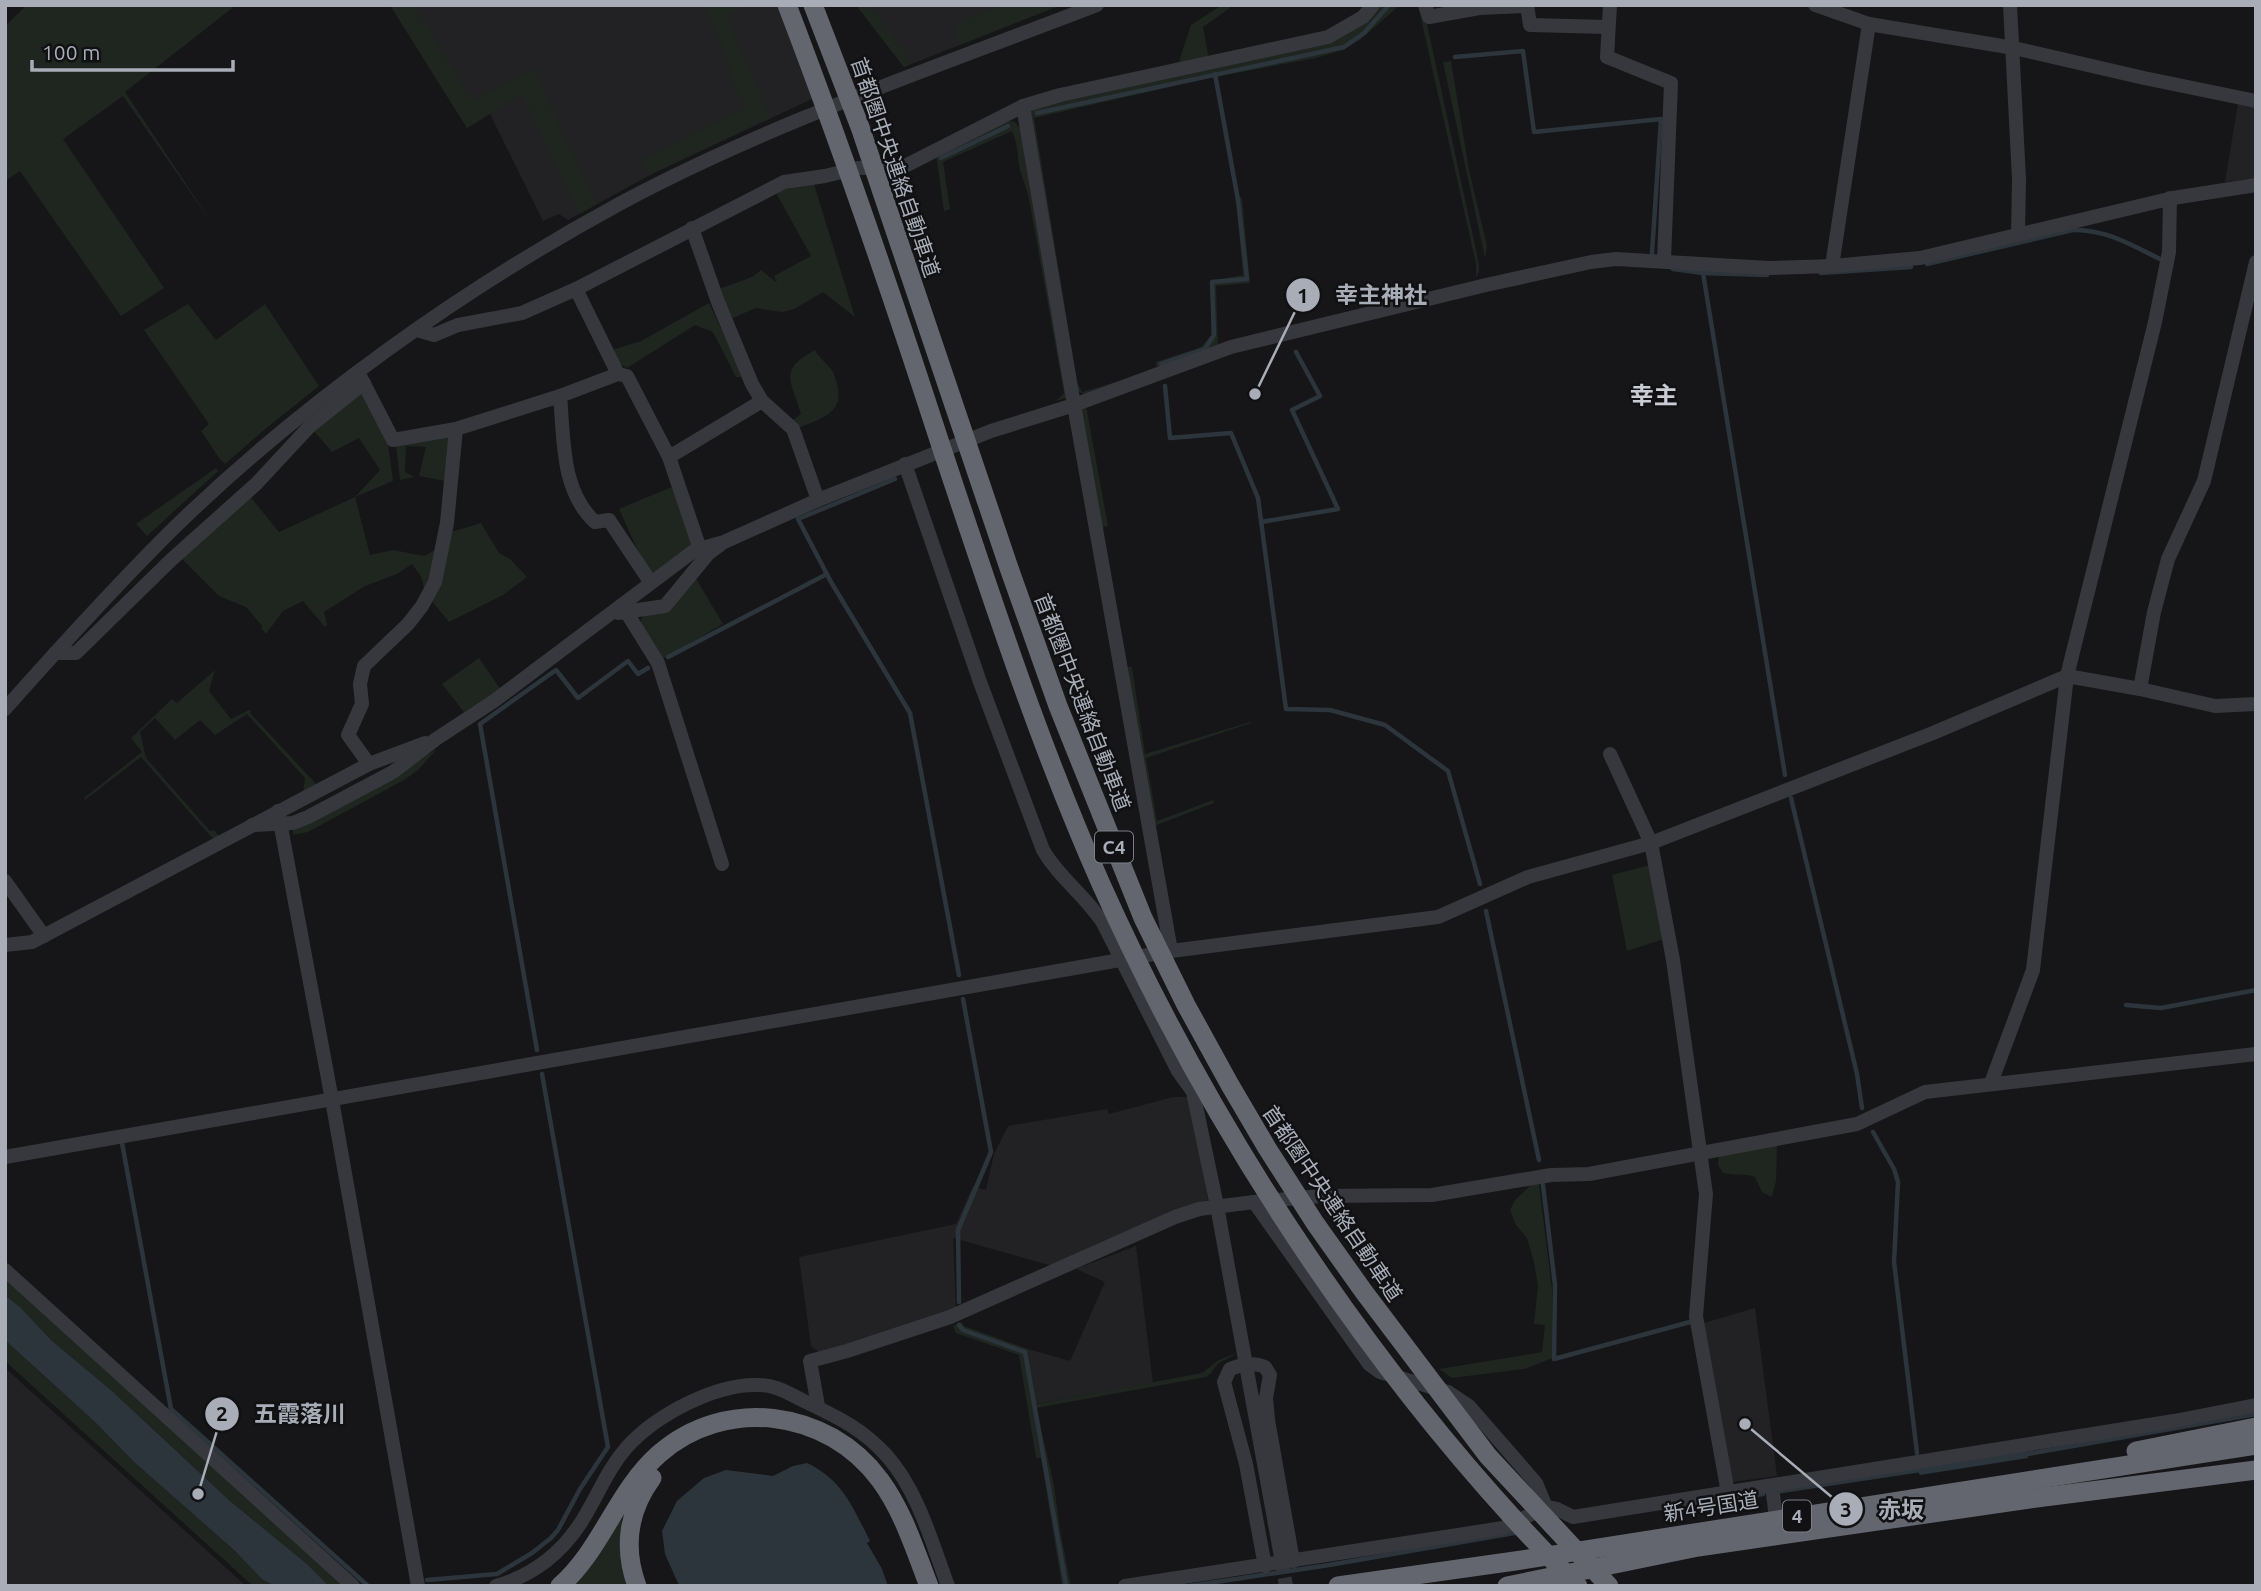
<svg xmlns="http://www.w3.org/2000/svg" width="2261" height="1591" font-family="Ubuntu,'Noto Sans JP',sans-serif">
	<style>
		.built { fill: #222225 }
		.green { fill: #1e261f }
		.water { fill: #2c353c }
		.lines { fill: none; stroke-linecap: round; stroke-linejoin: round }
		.stream { stroke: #2c353c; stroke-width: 4.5 }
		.minor-tunnel { stroke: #333438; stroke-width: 14; stroke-dasharray: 14 7; stroke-linecap: butt }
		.minor { stroke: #37383d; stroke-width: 14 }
		.highway { stroke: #63666e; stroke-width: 19 }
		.highway-bridge { stroke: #63666e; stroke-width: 19 }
		.labels { text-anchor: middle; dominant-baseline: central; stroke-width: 5; stroke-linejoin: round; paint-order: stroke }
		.shield { fill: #111113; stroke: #7b7e86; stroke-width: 2 }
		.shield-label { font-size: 19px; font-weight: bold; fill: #a8adb8 }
		.street-label { font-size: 21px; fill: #a8adb8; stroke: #111113 }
		.quarter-label { font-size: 24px; font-weight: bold; fill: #c9ccd4; stroke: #111113 }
		.leader { fill: none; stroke: #a8adb8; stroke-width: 2.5 }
		.callout-dot { fill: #a8adb8; stroke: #111113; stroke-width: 2.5 }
		.mark-label { font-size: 21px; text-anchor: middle; font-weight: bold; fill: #111 }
		.callout-label { font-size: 23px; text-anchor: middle; font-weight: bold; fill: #a8adb8; stroke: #111113; stroke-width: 5; stroke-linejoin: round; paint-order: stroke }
	</style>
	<rect width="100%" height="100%" fill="#161618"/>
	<g class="built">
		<path d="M 390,5 L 777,5 L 814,98 L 652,174 L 568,220 L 559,214 L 543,221 L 490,114 L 467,128 Z"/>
		<path d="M 856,5 L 1061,5 L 904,67 Z"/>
		<path d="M 2238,103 L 2256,106 L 2256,178 L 2225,182 Z"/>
		<path d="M 1173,1097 L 1189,1097 L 1208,1199 L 1206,1202 L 1186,1206 L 1056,1267 L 953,1238 L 956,1312 L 820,1353 L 811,1346 L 799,1257 L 956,1224 L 973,1186 L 986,1190 L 994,1154 L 1008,1126 L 1107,1109 L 1109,1114 Z"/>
		<path d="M 1136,1246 L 1153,1383 L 1036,1404 L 1028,1349 L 1070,1361 L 1105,1282 L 1076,1269 Z"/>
		<path d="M 1755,1308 L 1777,1476 L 1732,1482 L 1704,1323 Z"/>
		<path d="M 5,1368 L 246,1586 L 5,1586 Z"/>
	</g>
	<g class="green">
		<path d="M 27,5 L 236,5 L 125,92 L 214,226 L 123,96 L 63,139 L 164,288 L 121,316 L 20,171 L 5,181 L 5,26 Z"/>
		<path d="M 390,5 L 414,5 L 472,100 L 533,69 L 597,204 L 580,214 L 522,94 L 467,128 Z"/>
		<path d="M 705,5 L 748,5 L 726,15 L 770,117 L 649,175 L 642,160 L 745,107 L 729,75 L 730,66 Z"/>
		<path d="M 856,5 L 870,5 L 913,63 L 904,67 Z"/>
		<path d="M 1001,5 L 1061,5 L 960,45 L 956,35 L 957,23 Z"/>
		<path d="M 1222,5 L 1234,5 L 1203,27 L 1209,59 L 1178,65 L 1191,25 Z"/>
		<path d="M 1378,5 L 1400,5 L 1360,40 L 1343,50 L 1316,58 L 1209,78 L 1034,118 L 1077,382 L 1082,392 L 1157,370 L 1156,362 L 1201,347 L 1211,335 L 1211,281 L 1243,275 L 1236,198 L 1242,197 L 1250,283 L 1216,286 L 1218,347 L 1157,370 L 1084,394 L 1075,390 L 1027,116 L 1030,109 L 1044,103 L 1328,42 C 1351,32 1362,24 1378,5 Z"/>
		<path d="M 1418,5 L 1422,5 L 1425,15 L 1479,264 L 1479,271 L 1476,278 L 1476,264 Z"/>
		<path d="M 1451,61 L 1469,170 L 1487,246 L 1485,258 L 1443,62 Z"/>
		<path d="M 1004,119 L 1015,122 L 1020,128 L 1068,394 L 1065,398 L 1056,401 L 1064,393 L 1029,199 C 1027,188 1020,174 1019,165 C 1017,151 1018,145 1012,131 L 943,162 L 950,209 L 944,211 L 936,154 Z"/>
		<path d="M 813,181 L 855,317 L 823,292 L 794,309 L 782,312 L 756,308 L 728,320 L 716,290 L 752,277 L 761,270 L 777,283 L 774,276 L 811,256 L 775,191 Z"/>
		<path d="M 709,303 L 744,377 L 736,377 L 713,332 L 695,325 L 627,368 L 617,362 L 612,350 L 641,341 Z"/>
		<path d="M 188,304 L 216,340 L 265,304 L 319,386 L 264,430 L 225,464 L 219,458 L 201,431 L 209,424 L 144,330 Z"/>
		<path d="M 815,350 C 819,358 828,364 833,372 C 835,376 837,384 838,389 C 843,414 817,420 798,428 L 792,421 L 801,414 C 791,379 778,370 815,350 Z"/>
		<path d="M 361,393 L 366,396 L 388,444 L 393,481 L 355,497 L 370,555 L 393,550 L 424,556 L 437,549 L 425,594 L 422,578 L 412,564 L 397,574 L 365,586 L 324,612 L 327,625 L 325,627 L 303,601 L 283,611 L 266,634 L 261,628 L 262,626 L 246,607 L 219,596 L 179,556 L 248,494 L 279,532 L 355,497 L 380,470 L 359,438 L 332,452 L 313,430 Z"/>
		<path d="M 1086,406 L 1108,526 L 1103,527 L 1103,544 L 1079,414 Z"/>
		<path d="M 446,435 L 449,438 L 445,481 L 419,476 L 426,447 L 406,446 L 405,472 L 414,477 L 400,480 L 396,445 Z"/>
		<path d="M 216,468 L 218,471 L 147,536 L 136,524 Z"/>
		<path d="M 674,486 L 692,543 L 690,549 L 656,575 L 649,575 L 619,509 Z"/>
		<path d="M 481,523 L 499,553 L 510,559 L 527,577 L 503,595 L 449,622 L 431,600 L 451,532 Z"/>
		<path d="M 695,577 L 723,624 L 662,659 L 639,624 L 643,616 Z"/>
		<path d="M 479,658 L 501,690 L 464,712 L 442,684 Z"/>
		<path d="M 1125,667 L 1132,667 L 1145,754 L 1250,722 L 1251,723 L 1146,758 L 1157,821 L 1213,800 L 1214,803 L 1154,826 Z"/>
		<path d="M 215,670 L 209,691 L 231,719 L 249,710 L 251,711 L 250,713 L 318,786 L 303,793 L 305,778 L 247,714 L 215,735 L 200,720 L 175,740 L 155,718 L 140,732 L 146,758 L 210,831 L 214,830 L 220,837 L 214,840 L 141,757 L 85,800 L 84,798 L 142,752 L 131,738 L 172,699 L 177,703 Z"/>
		<path d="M 437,749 L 418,770 L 404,780 L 308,832 L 293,835 L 293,828 Z"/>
		<path d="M 1650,865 L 1664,939 L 1627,951 L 1612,875 Z"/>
		<path d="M 1777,1144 L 1776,1181 L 1772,1197 L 1762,1192 L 1755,1177 C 1744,1173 1734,1176 1723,1173 L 1718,1165 L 1719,1153 Z"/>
		<path d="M 1532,1184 L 1539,1184 L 1552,1289 L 1553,1358 L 1524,1369 L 1452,1378 L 1439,1369 L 1542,1352 L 1545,1325 L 1534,1324 L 1538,1286 L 1534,1262 L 1527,1238 L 1516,1225 L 1510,1210 L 1515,1200 Z"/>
		<path d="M 5,1274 L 348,1586 L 329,1586 L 307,1564 L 230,1501 L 112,1391 L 51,1340 L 21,1308 L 5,1295 Z"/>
		<path d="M 961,1322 L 964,1326 L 1028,1349 L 1037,1404 L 1202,1373 L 1219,1360 L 1236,1353 C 1230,1359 1222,1360 1217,1365 C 1212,1370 1212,1374 1206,1377 L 1036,1408 L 1054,1485 L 1060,1530 L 1071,1586 L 1062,1586 L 1041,1458 L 1036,1458 L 1019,1355 L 956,1333 L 953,1326 Z"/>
		<path d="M 5,1340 L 96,1423 L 134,1462 L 234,1550 L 262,1578 L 275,1586 L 253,1586 L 5,1361 Z"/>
		<path d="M 616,1517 L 624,1522 L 629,1586 L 573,1586 Z"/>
	</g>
	<g class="water">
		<path d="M 5,1295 L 21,1308 L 51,1340 L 112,1391 L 230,1501 L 307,1564 L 329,1586 L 275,1586 L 262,1579 L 234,1550 L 134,1462 L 96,1423 L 5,1340 Z"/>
		<path d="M 2027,1449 L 2028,1458 L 1920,1475 L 1916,1468 Z"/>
		<path d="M 807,1463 C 843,1480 853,1508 870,1541 L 867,1543 L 882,1569 L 888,1586 L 681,1586 L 678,1583 L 665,1554 L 662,1531 L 677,1501 L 704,1478 L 726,1470 L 773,1476 L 793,1466 Z"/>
	</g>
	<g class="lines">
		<g class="stream">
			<path d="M 1455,57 L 1523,51 L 1534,132 L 1661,119 L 1652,253"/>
			<path d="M 1037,113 L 1344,47 L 1364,33 L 1389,5"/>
			<path d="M 941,158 L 1008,126"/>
			<path d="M 1927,264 L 2073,230 C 2106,229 2133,246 2162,260"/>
			<path d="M 1673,269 L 1703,273 L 1785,775"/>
			<path d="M 1703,273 L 1767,275"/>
			<path d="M 1821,273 L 1911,267"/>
			<path d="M 1161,364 L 1205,349 L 1214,335 L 1212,282 L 1247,279 L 1238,200 L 1215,74"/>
			<path d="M 1165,386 L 1170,438 L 1231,433 L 1258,498 L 1286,709 L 1330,710 L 1385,725 L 1448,771 L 1480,884"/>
			<path d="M 895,479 L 798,519 L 831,582 L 910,713 L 959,975"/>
			<path d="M 1261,522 L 1338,509 L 1292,410 L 1320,396 L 1296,352"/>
			<path d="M 668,657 L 827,574"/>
			<path d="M 1791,798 L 1857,1074 L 1862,1108"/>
			<path d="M 1486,911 L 1539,1160"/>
			<path d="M 2126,1005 L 2161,1008 L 2256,990"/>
			<path d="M 537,1050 L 480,724 L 556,670 L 578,698 L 628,661 L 638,674 L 648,668"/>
			<path d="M 1873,1132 L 1894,1169 L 1898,1182 L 1894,1262 L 1917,1453"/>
			<path d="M 122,1143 L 171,1409 L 368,1586"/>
			<path d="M 1543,1185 L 1555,1285 L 1554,1359 L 1690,1322"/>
			<path d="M 959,1302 L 958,1230 L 991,1152 L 963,999"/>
			<path d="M 959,1325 L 963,1330 L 1025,1352 L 1066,1585"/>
			<path d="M 2022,1455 L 2256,1414"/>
			<path d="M 1781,1491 L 1920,1470"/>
			<path d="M 1691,1505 L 1763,1494"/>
			<path d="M 427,1580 L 497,1574 L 532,1553 L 551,1538 L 558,1530 L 580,1489 L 608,1447 L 542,1074"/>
			<path d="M 1189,1586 L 1329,1565 L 1520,1532"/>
		</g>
		<path class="minor-tunnel" d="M 1281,1557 L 1286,1586"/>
		<g class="minor">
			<path d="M 1425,5 L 1429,17 L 1479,8 L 1527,6"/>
			<path d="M 1527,5 L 1530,25 L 1608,27"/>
			<path d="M 1610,5 L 1607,57 L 1671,83 L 1664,260"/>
			<path d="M 1815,5 L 1869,24 L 2014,48 L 2144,78 L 2256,101"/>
			<path d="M 2010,5 L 2019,179 L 2018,235"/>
			<path d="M 1023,106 L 1074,405 L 1171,951"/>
			<path d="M 692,228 L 718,302 L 752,384 L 762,401 L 793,429 L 818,500"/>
			<path d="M 1832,266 L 1869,24"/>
			<path d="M 576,289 L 618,374 L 627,376 L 669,457 L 762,401"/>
			<path d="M 417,330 L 434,335 L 458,325 L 522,313 L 576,289 L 784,182 L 825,176 L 858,168 L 901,168 L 1023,106 L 1060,95 L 1328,37 L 1363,17 L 1373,5"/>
			<path d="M 360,376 L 393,440 L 456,429 L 560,396 L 618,374"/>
			<path d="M 560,396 C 564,439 561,491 595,522 L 609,520 L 651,583"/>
			<path d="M 669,457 L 702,555"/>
			<path d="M 905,464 L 980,682 L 1043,850 C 1059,878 1086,896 1103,923 L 1178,1071 L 1193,1092 L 1217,1206 L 1281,1557"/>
			<path d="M 622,605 L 658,663 L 722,864"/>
			<path d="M 618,613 L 665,606 L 708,554 L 720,545"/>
			<path d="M 55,653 L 76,653 L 171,560 L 256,484 L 310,426 L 364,383"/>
			<path d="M 2140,689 L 2154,612 L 2168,559 L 2204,481 L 2256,262"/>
			<path d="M 5,709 C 61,646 117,584 177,525 C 305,401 464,288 621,203 C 770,123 939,66 1097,5"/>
			<path d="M 1610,754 L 1651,843 L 1673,960 L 1706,1194 L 1696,1316 L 1728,1493"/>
			<path d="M 369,764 L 348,735 L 362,704 L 360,684 L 364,666 L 408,624 L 422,606 L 435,582 L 447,523 L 456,429"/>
			<path d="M 278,811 L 332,1100 L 418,1586"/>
			<path d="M 252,825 L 293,823 L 308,817 L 393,772 L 436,739 L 494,701 L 695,550 L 724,542 L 818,500 L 991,431 L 1074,405 L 1231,347 L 1486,285 L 1591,262 L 1616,259 L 1769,268 L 1832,266 L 1920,258 L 2173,198 L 2256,185"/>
			<path d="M 5,881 L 44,936"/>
			<path d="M 5,945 L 32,942 L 369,764 L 425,743"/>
			<path d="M 1991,1083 L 2033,970 L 2067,676 L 2155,322 L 2169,252 L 2170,198"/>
			<path d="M 5,1157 L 1171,951 L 1438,917 L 1528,877 L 1651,843 L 1933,733 L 2067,676 L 2140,689 L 2215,706 L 2256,704"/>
			<path d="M 1254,1202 L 1369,1364 L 1380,1372 L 1448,1392 L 1469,1406 L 1536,1483 L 1546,1507"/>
			<path d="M 5,1270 L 353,1586"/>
			<path d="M 818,1406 L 810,1361 L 847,1351 L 950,1317 L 1175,1217 L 1199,1209 L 1254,1202 L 1321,1196 L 1432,1195 L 1551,1175 L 1589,1174 L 1857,1124 L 1925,1092 L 2256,1054"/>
			<path d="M 1772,1486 L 1776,1518"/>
			<path d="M 1265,1566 L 1246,1464 L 1224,1382 L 1230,1369 C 1242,1364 1254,1362 1265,1367 L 1270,1375 L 1266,1398 L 1268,1420 L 1293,1561"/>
			<path d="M 496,1586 C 531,1576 560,1554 580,1524 C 597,1498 606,1471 627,1447 C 656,1415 716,1383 759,1385 C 777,1385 789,1394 804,1401 C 837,1417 862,1428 887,1456 C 918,1491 932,1543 948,1586"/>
			<path d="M 1125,1586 L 1503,1528 L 1546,1507 L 1557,1509 L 1573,1517 L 2174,1421 L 2256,1405"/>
		</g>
		<g class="highway">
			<path d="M 2136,1451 L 2256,1427"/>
			<path d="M 560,1586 C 602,1549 617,1491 659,1454 C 725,1396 828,1409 880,1480 C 903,1511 915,1550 929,1586"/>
			<path d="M 637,1586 C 623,1548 628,1511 652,1478"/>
			<path d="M 1338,1586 L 1515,1561 L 2256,1445"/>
			<path d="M 1507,1586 L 1698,1547 L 2044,1497 L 2256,1470"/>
		</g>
		<g class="highway-bridge">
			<path d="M 787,5 C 843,151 893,298 941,446 C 990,593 1038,742 1101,884 C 1215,1138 1381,1389 1578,1586"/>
			<path d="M 813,5 L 860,127 L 1009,568 L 1058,706 L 1143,918 L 1186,1005 L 1230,1085 L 1267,1148 L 1315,1223 L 1364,1292 L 1488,1456 L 1609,1586"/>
		</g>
	</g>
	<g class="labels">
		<g class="shield">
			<rect x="1095" y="831.5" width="38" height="31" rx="5"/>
			<rect x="1783" y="1500.5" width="28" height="31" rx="5"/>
		</g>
		<g class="shield-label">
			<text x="1114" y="847">C4</text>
			<text x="1797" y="1516">4</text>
		</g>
		<g class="street-label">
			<text transform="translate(896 167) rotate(71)">首都圏中央連絡自動車道</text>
			<text transform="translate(1083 702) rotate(69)">首都圏中央連絡自動車道</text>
			<text transform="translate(1333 1203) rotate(56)">首都圏中央連絡自動車道</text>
			<text transform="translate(1711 1506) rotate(-9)">新4号国道</text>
		</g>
		<g class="quarter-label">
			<text x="1654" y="395">幸主</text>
		</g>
	</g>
	<path class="leader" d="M1255 394L1303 295M198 1494L222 1414M1745 1424L1846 1509"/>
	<g class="callout-dot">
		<circle cx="1255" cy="394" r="7"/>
		<circle cx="198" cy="1494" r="7"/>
		<circle cx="1745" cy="1424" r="7"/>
		<circle cx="1303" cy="295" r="18"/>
		<circle cx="222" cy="1414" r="18"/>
		<circle cx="1846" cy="1509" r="18"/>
	</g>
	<g class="mark-label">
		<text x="1303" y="303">1</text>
		<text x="222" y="1421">2</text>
		<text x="1846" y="1517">3</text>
	</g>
	<g class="callout-label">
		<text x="1381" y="303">幸主神社</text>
		<text x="300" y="1422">五霞落川</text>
		<text x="1901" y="1518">赤坂</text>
	</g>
	<rect width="2261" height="1591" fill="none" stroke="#a8adb8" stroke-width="14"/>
	<path d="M32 60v10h201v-10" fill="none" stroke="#a8adb8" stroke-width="3.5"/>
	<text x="42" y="60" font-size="21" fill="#a8adb8" stroke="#111113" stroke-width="5" paint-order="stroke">100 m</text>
</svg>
